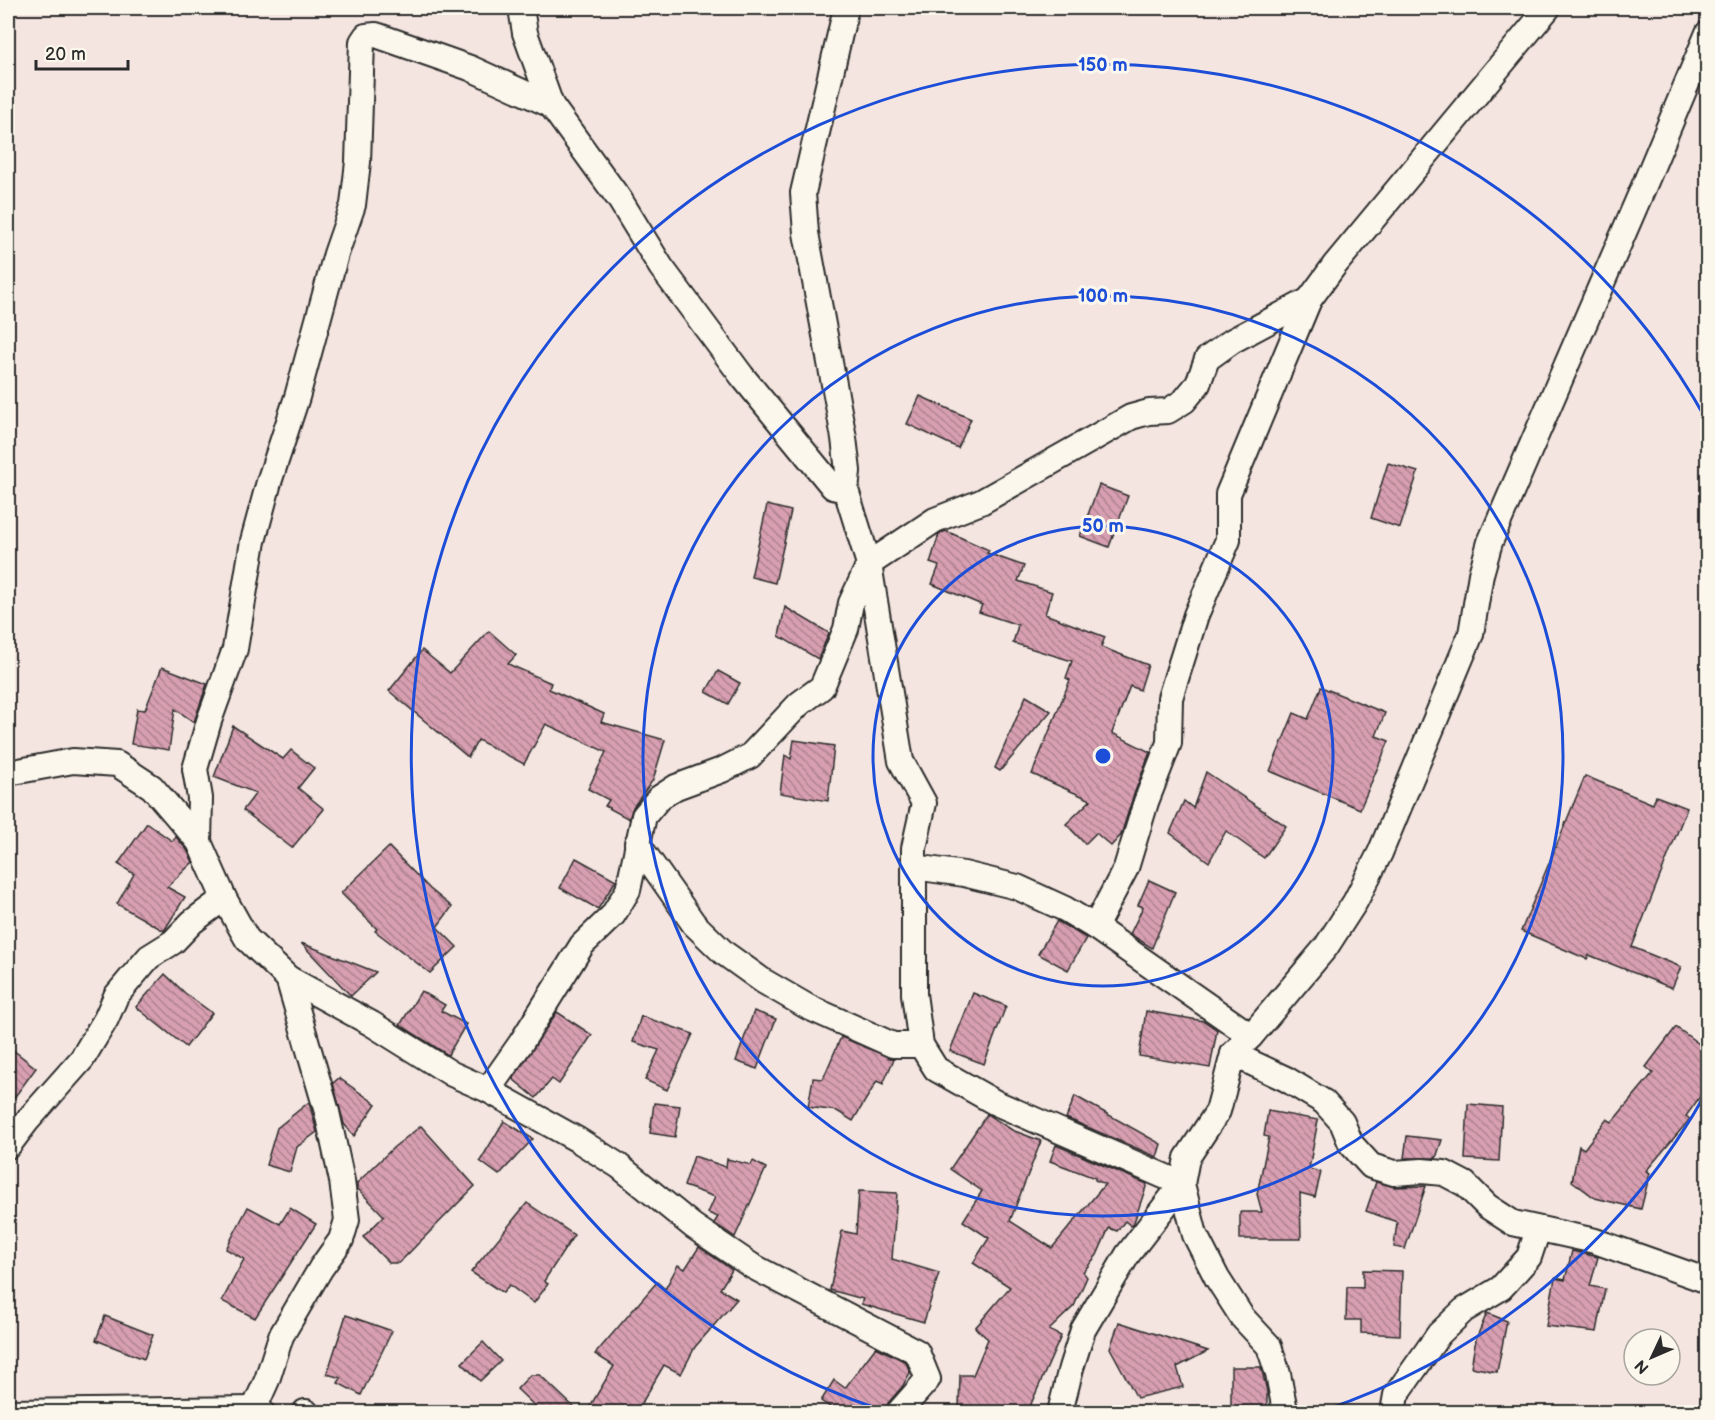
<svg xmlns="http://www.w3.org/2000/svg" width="1715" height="1420" font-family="'Balsamiq Sans',sans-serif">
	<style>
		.building { fill: url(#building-back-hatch); stroke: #2b2b2b; stroke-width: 1.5 }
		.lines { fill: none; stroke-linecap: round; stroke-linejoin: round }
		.street-casing { stroke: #2b2b2b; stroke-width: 28 }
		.street { stroke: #fbf7ec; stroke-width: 24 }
		.ring { fill: none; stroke: #1d4ed8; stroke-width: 3 }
		.centre { fill: #1d4ed8; stroke: #fbf7ec; stroke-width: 3 }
		.ring-label { font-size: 18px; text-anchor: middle; font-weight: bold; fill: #1d4ed8; stroke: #fbf7ec; stroke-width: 6; stroke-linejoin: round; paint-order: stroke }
	</style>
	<defs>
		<pattern id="building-back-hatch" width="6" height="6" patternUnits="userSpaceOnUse" patternTransform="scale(1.5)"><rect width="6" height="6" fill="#d79fb1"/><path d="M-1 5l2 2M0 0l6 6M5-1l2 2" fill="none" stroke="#af8290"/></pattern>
	</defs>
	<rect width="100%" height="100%" fill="#f4e5e0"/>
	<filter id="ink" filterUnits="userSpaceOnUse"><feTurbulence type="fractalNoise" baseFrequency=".0167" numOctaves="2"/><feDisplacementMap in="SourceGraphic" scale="12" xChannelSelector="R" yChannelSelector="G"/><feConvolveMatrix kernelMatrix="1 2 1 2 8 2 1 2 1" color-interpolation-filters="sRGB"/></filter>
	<g filter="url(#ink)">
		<g class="building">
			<path d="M 920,396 L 971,419 L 958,448 L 907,424 Z"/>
			<path d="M 1388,463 L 1418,472 L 1400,528 L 1371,518 Z"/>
			<path d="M 1099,485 L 1128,496 L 1109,547 L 1080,536 Z"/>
			<path d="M 767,505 L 791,511 L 775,583 L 751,577 Z"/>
			<path d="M 946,531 L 989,550 L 987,553 L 1024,566 L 1018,581 L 1052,592 L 1045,614 L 1105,637 L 1101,647 L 1148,665 L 1140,690 L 1130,686 L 1112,733 L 1150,752 L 1133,797 L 1121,835 L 1111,846 L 1096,833 L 1085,844 L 1066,824 L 1091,800 L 1032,774 L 1070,680 L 1066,678 L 1072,661 L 1013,643 L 1018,625 L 979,612 L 982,605 L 932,584 L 939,566 L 930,563 L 939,534 Z"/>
			<path d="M 785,607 L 829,633 L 818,659 L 779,636 Z"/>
			<path d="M 489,631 L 516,655 L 508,664 L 551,683 L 549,689 L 604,714 L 601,722 L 665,740 L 653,780 L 633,807 L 629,819 L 605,806 L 609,800 L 588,789 L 606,752 L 546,724 L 524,764 L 478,740 L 468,757 L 389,691 L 422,650 L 450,673 Z"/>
			<path d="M 162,667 L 207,684 L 194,722 L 175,709 L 169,750 L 131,744 L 137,709 L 145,710 Z"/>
			<path d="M 718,671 L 740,683 L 728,704 L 706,692 Z"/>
			<path d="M 1321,687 L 1385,713 L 1376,736 L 1389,741 L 1360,809 L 1270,771 L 1294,713 L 1308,719 Z"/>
			<path d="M 1026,696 L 1051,711 L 1000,771 L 995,768 Z"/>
			<path d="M 233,726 L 283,759 L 291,750 L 314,768 L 298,788 L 324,809 L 292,848 L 243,810 L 256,793 L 214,777 Z"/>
			<path d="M 794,740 L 834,746 L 828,801 L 780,793 L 785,755 L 791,759 Z"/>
			<path d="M 1206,772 L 1286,826 L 1264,858 L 1226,831 L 1209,862 L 1170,833 L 1184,801 L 1193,808 Z"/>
			<path d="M 1585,776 L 1653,804 L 1656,796 L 1687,808 L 1632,947 L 1681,967 L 1672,988 L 1589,955 L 1587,959 L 1521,931 Z"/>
			<path d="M 147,823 L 172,841 L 176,837 L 187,850 L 193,862 L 167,887 L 185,897 L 164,931 L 117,904 L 134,874 L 118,864 Z"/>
			<path d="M 389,847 L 430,889 L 452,907 L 437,927 L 457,947 L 430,973 L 375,931 L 377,929 L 341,893 Z"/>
			<path d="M 576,858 L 616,880 L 598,909 L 560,888 Z"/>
			<path d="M 1149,880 L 1175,892 L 1152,948 L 1130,934 L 1143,907 L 1138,905 Z"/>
			<path d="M 1057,921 L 1086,938 L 1068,970 L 1038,954 Z"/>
			<path d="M 301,943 L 376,972 L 351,996 Z"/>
			<path d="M 165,974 L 185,993 L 212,1013 L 186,1047 L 136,1007 Z"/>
			<path d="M 421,991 L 445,1005 L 441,1011 L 466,1024 L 448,1055 L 400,1025 Z"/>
			<path d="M 973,993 L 1006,1006 L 984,1064 L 950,1051 Z"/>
			<path d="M 754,1011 L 776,1019 L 757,1069 L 736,1061 Z"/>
			<path d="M 1146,1011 L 1204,1021 L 1217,1030 L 1210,1068 L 1139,1056 Z"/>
			<path d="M 557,1012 L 592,1035 L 559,1084 L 552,1079 L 536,1098 L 513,1079 Z"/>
			<path d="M 641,1016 L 693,1034 L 667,1090 L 645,1080 L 659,1050 L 633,1042 Z"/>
			<path d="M 1676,1027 L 1707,1050 L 1707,1087 L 1686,1116 L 1690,1119 L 1646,1171 L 1650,1173 L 1641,1209 L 1595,1198 L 1572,1181 L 1579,1146 L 1584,1149 L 1607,1119 L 1612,1122 L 1653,1073 L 1646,1067 Z"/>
			<path d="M 841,1037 L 894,1059 L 883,1084 L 877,1081 L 853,1121 L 837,1111 L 808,1107 L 813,1078 L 823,1079 Z"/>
			<path d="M 8,1046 L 36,1068 L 8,1106 Z"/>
			<path d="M 339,1078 L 376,1104 L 354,1136 L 344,1124 L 333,1083 Z"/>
			<path d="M 1075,1096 L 1161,1144 L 1157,1157 L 1066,1118 Z"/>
			<path d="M 309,1102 L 317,1132 L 297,1147 L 290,1172 L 266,1165 L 277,1128 Z"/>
			<path d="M 654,1103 L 680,1106 L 675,1137 L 650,1133 Z"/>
			<path d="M 1468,1104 L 1502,1107 L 1499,1161 L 1465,1159 Z"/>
			<path d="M 1268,1111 L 1318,1120 L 1309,1169 L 1321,1172 L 1315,1197 L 1300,1193 L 1301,1239 L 1240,1239 L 1240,1212 L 1262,1212 L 1257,1194 L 1269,1137 L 1264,1136 Z"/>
			<path d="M 987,1114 L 1012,1130 L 1041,1141 L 1010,1221 L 1052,1248 L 1105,1184 L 1095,1180 L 1095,1178 L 1050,1161 L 1056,1145 L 1147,1184 L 1133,1225 L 1131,1226 L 1125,1221 L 1117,1231 L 1109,1228 L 1097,1255 L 1083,1272 L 1087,1277 L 1074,1306 L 1049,1330 L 1061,1336 L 1027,1413 L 1001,1413 L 1002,1410 L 959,1407 L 960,1375 L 973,1375 L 988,1339 L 975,1328 L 1010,1287 L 973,1263 L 989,1238 L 963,1221 L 982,1191 L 950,1169 Z"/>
			<path d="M 504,1121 L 533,1139 L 499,1175 L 480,1161 Z"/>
			<path d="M 421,1126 L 475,1186 L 399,1263 L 389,1263 L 363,1237 L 384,1216 L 357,1188 L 357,1183 L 394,1147 Z"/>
			<path d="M 1407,1136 L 1442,1140 L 1436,1158 L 1404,1158 Z"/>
			<path d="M 694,1156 L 726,1167 L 727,1159 L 751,1165 L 753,1161 L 766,1168 L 735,1237 L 714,1223 L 718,1217 L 708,1213 L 715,1197 L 684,1186 Z"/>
			<path d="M 1376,1182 L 1395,1187 L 1426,1186 L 1405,1249 L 1394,1247 L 1397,1222 L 1366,1211 Z"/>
			<path d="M 859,1191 L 897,1193 L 892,1259 L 939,1273 L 924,1322 L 861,1304 L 863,1299 L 830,1290 L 842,1231 L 856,1234 Z"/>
			<path d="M 527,1203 L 574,1235 L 544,1281 L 548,1284 L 534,1303 L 509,1285 L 503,1293 L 471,1272 Z"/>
			<path d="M 248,1207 L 280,1224 L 290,1208 L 316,1224 L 255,1318 L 222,1301 L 244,1259 L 226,1249 Z"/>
			<path d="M 699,1247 L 732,1270 L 720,1289 L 737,1299 L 695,1347 L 681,1374 L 664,1365 L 636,1413 L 586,1413 L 614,1366 L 595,1354 L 657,1282 L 665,1289 L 678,1265 L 685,1269 Z"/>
			<path d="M 1572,1251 L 1598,1257 L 1590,1286 L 1605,1289 L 1597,1332 L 1546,1326 L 1555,1278 L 1565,1280 Z"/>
			<path d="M 1363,1270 L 1402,1271 L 1400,1335 L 1361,1333 L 1361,1320 L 1346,1320 L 1347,1287 L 1363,1288 Z"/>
			<path d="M 1487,1313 L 1507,1321 L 1497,1372 L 1471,1367 L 1476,1339 Z"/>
			<path d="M 346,1315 L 392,1331 L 361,1395 L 338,1383 L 341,1378 L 327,1374 Z"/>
			<path d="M 105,1316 L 153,1335 L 144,1359 L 96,1340 Z"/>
			<path d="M 1119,1322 L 1208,1351 L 1177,1367 L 1183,1387 L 1137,1398 L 1110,1348 Z"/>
			<path d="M 483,1342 L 501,1361 L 480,1381 L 462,1363 Z"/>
			<path d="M 876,1347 L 906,1362 L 910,1373 L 902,1387 L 888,1403 L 885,1413 L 876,1409 L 882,1413 L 827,1413 L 831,1408 L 821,1401 L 834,1380 L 845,1388 Z"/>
			<path d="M 1231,1367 L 1261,1367 L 1267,1391 L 1267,1407 L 1231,1407 Z"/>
			<path d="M 530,1375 L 540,1375 L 580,1413 L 542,1413 L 517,1389 Z"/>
		</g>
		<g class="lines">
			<g class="street-casing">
				<g id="street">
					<path d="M 521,8 L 525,33 L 551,105 L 620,200 L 661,267 L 742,376 L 833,487 L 846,490"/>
					<path d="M 846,8 L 803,193 L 806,233 L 844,438 L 848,471 L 846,490 L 869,564 L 901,761 L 924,803 L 914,848 L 914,994 L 921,1045 L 936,1069 L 996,1103 L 1182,1184 L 1195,1235 L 1217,1278 L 1242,1317 L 1269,1346 L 1278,1374 L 1284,1405 L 1283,1412"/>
					<path d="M 8,773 L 73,761 L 117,764 L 152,787 L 199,842 L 224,898 L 247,939 L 288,978 L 372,1024 L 452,1074 L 488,1090 L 578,1140 L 619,1166 L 693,1226 L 752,1266 L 917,1352 L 928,1379 L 899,1412"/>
					<path d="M 199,842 L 200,798 L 195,769 L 209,721 L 235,649 L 253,541 L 269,482 L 297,397 L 336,254 L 353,205 L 358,162 L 362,42 L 366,36 L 376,35 L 470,68 L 551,105"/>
					<path d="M 637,843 L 694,924 L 724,953 L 763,981 L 808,1007 L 893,1045 L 921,1045"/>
					<path d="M 914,867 L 964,874 L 1017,887 L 1065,909 L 1095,927 L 1251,1036"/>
					<path d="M 1095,927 L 1126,868 L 1146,802 L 1169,743 L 1170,698 L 1196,615 L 1228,540 L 1228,494 L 1309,300 L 1334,266 L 1548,8"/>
					<path d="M 1233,1054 L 1286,1079 L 1324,1102 L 1342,1122 L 1351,1144 L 1371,1166 L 1394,1173 L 1422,1171 L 1444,1173 L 1465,1184 L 1487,1206 L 1513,1223 L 1595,1241 L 1708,1281"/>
					<path d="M 488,1090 L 521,1043 L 582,945 L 613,915 L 628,890 L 644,816 L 659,798 L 676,787 L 722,770 L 750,756 L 799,704 L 822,687 L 846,629 L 851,603 L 869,564 L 935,520 L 981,502 L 1131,417 L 1149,412 L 1168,411 L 1184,401 L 1198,384 L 1207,359 L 1232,341 L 1309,300"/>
					<path d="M 8,1146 L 27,1121 L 82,1059 L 106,1019 L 116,996 L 131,978 L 149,957 L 173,942 L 192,922 L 224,898"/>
					<path d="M 254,1409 L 267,1380 L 281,1336 L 321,1268 L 341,1240 L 347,1220 L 342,1181 L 327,1112 L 288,978"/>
					<path d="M 8,1412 L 254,1409 L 262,1412"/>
					<path d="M 305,1412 L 306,1412"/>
					<path d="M 1060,1412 L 1071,1368 L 1083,1330 L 1128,1254 L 1182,1184 L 1187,1158 L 1218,1111 L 1233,1054 L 1251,1036 L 1326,947 L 1355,902 L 1380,853 L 1471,634 L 1481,574 L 1490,542 L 1644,186 L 1708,33"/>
					<path d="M 1393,1412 L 1396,1395 L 1439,1334 L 1464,1310 L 1501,1288 L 1529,1257 L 1538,1230"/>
				</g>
			</g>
			<use href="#street" class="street"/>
		</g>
	</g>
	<g class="ring">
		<circle cx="1103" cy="756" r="230"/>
		<circle cx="1103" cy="756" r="460"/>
		<path d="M1707 1091A691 691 0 0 1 1322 1411M884 1411A691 691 0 1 1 1707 421"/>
	</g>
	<circle cx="1103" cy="756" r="9" class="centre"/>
	<g class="ring-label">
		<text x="1103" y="71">150 m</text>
		<text x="1103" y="302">100 m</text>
		<text x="1103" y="532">50 m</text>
	</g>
	<rect width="1715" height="1420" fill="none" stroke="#fbf7ec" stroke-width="30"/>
	<rect x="15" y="15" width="1685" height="1390" fill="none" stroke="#2b2b2b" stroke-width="2" filter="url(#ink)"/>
	<g transform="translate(1652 1357) rotate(226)"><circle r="28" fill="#fbf7ec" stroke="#a8a59f" stroke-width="1.5"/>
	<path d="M0-4.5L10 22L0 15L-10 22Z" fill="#2b2b2b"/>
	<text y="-9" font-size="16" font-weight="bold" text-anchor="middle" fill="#2b2b2b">N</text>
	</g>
	<path d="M36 60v9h92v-9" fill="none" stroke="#2b2b2b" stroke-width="3"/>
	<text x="45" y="60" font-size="18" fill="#2b2b2b" stroke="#fbf7ec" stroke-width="4.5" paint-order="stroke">20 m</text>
</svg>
